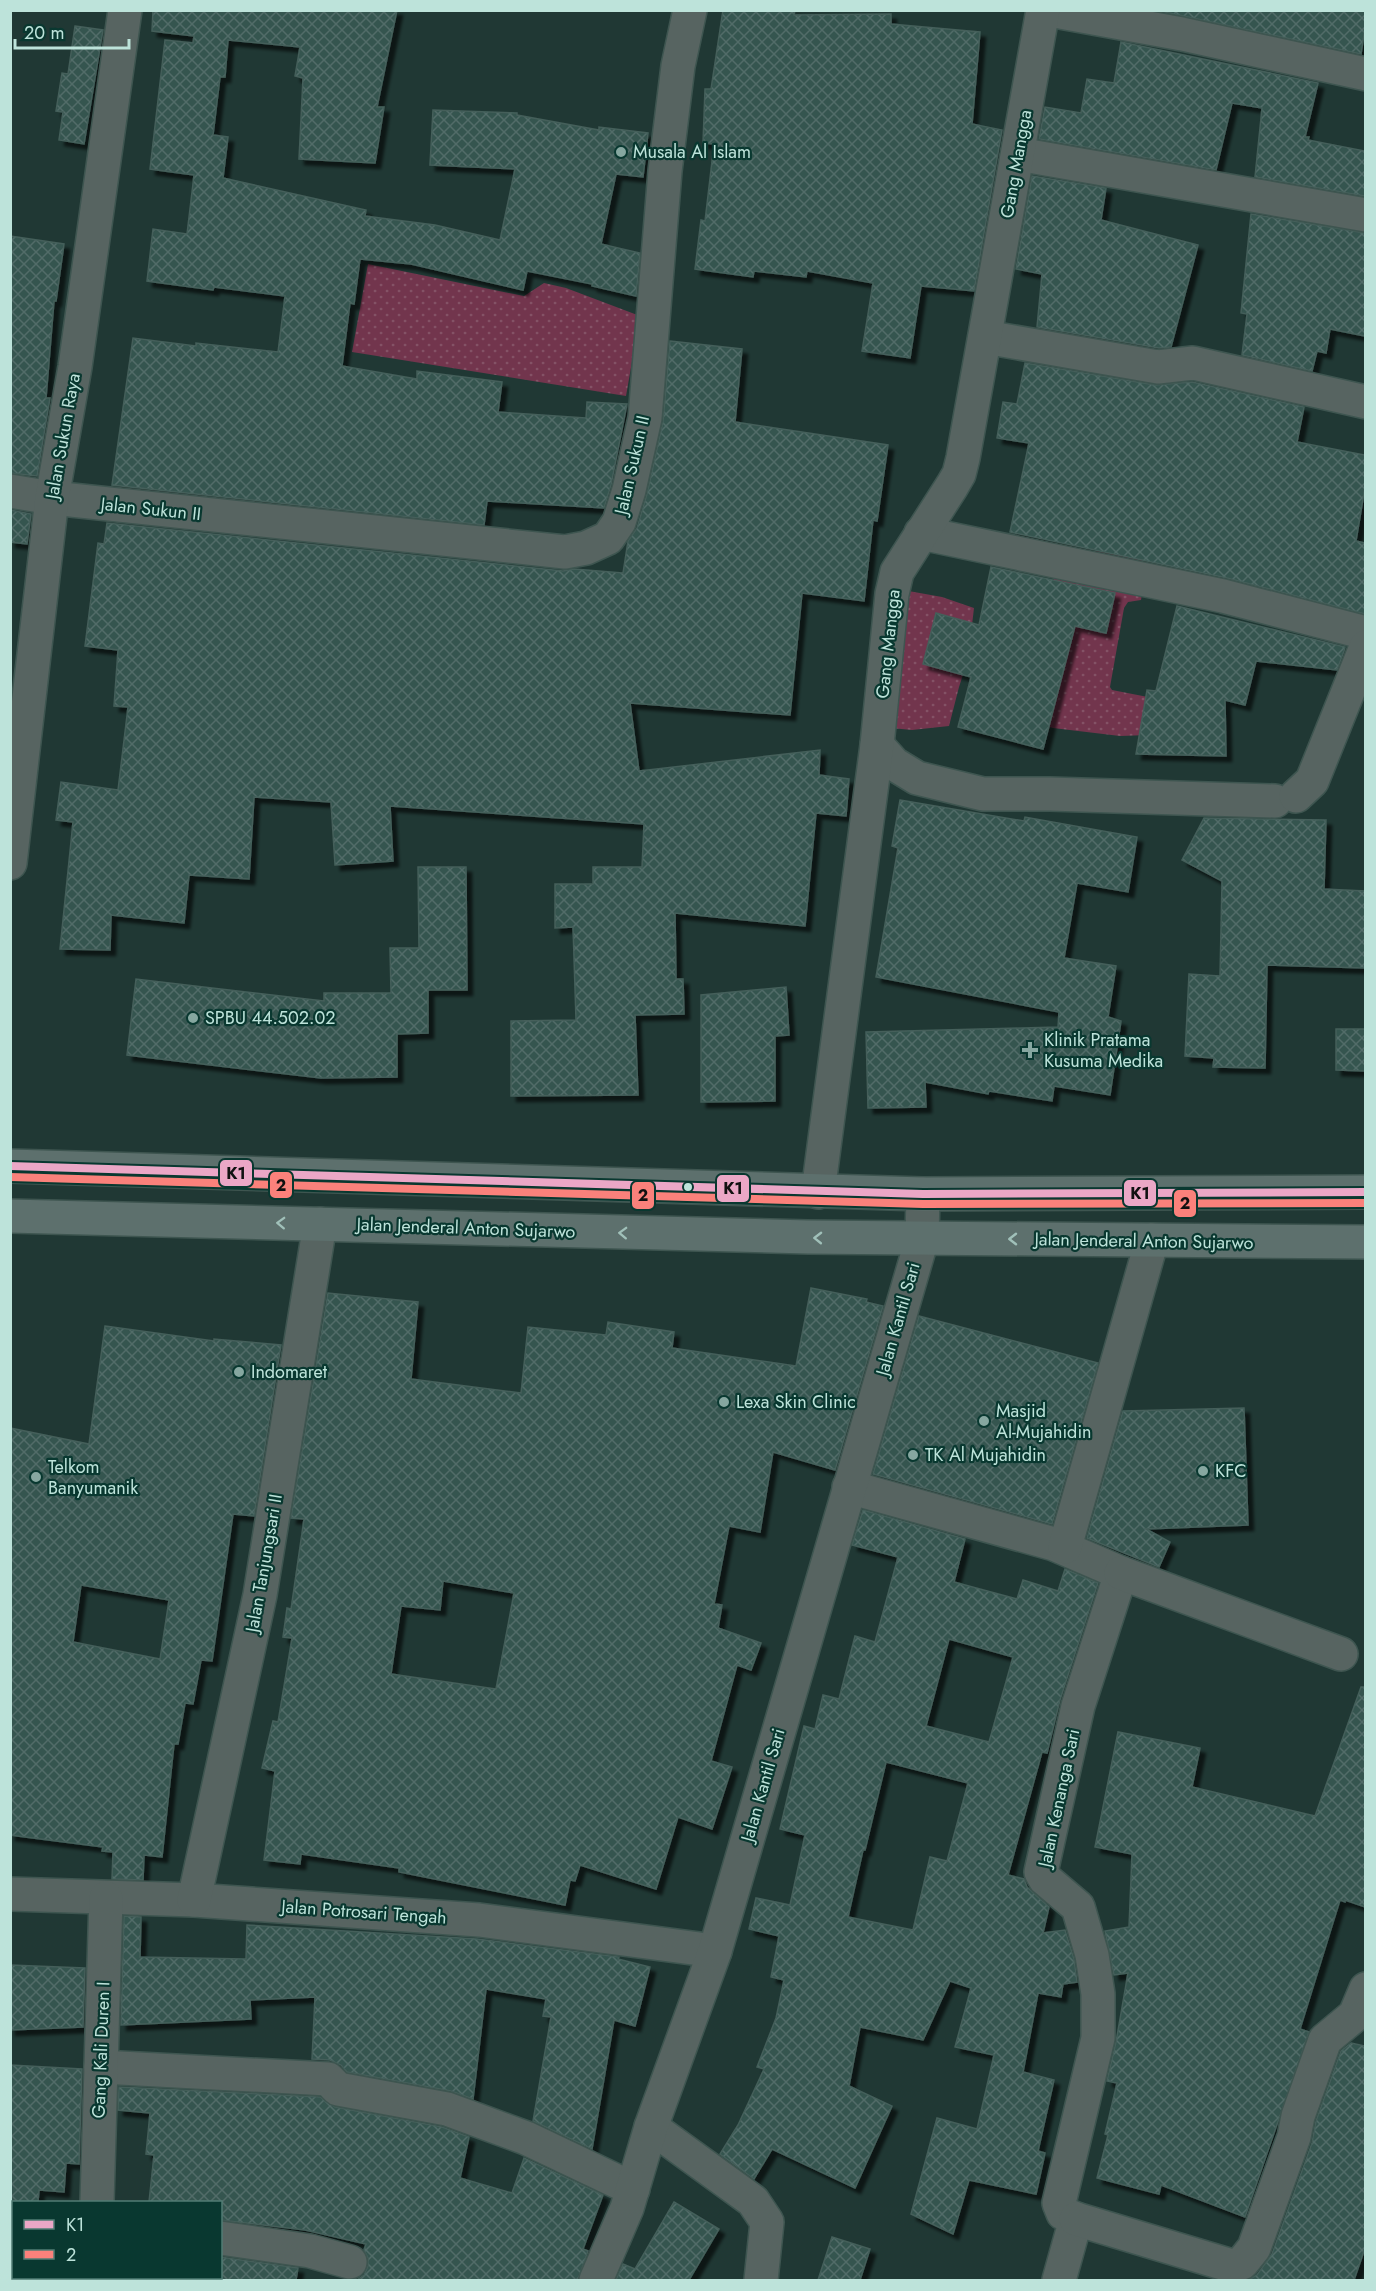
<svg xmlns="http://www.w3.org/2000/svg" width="1376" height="2291" font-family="Jost,sans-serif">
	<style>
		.grass { fill: url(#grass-dots) }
		.building { fill: url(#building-cross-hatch); stroke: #445f5a; stroke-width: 1.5; fill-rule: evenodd; filter: url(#shadow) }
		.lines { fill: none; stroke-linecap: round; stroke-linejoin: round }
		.minor-casing { stroke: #3e5550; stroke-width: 36 }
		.highway-casing { stroke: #3e5550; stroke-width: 36 }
		.minor { stroke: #576461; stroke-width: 33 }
		.highway { stroke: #5d706d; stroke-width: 33 }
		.bus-1-casing { stroke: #093830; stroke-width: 12 }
		.bus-2-casing { stroke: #093830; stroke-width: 12 }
		.bus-1 { stroke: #eba7c6; stroke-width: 8 }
		.bus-2 { stroke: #fa817b; stroke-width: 8 }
		.oneway { stroke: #a0c0b9 }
		.poi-dot { fill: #86a7a0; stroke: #093830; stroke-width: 2 }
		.bus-dot { fill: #bde3da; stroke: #093830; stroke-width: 2 }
		.labels { text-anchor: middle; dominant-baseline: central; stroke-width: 4.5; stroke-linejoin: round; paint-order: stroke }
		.poi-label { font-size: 18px; fill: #bde3da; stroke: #093830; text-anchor: start }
		.street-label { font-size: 18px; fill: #bde3da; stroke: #093830 }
		.line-badge { stroke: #093830; stroke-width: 2 }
		.pale-badge-label { font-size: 16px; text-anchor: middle; font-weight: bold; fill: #111 }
	</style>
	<defs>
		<pattern id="grass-dots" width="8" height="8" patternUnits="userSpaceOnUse" patternTransform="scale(1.5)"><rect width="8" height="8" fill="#72354d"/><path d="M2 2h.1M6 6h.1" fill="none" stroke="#845266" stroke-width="1.8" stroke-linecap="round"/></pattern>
		<pattern id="building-cross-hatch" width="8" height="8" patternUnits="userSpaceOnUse" patternTransform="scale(1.5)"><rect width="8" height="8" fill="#36544f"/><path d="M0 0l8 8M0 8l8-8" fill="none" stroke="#516c68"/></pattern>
		<filter id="shadow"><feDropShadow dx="5.5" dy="5.5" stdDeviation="1.5" flood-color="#0009"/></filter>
	</defs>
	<rect width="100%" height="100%" fill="#203834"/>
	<g class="grass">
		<path d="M 368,264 L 524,296 L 544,283 L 566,288 L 640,316 L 626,396 L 352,352 Z"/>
		<path d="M 1147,539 L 1142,565 L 1144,582 L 1141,600 L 1128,602 L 1124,608 L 1110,687 L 1112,690 L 1153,698 L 1149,735 L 1120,736 L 1053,728 L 1015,717 L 1053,581 L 1066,552 L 1099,551 Z"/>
		<path d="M 903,590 L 942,597 L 974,608 L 968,659 L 959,687 L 949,726 L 912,730 L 891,728 Z"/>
	</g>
	<g class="building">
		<path d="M 153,10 L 397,10 L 377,107 L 384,107 L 375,163 L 299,159 L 303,78 L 295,76 L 300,47 L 228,40 L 225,77 L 220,77 L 213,135 L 228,137 L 223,178 L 366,210 L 365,216 L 435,225 L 500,240 L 515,169 L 430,165 L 433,110 L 517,113 L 517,115 L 599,130 L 599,127 L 648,133 L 643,177 L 616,174 L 601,244 L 640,253 L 636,296 L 592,286 L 592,284 L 527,271 L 523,290 L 411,264 L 360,259 L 354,304 L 350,303 L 342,366 L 417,379 L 417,371 L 502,382 L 498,412 L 586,418 L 587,402 L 627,404 L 611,485 L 604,508 L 487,501 L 484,525 L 112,485 L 133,338 L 196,346 L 196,343 L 278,352 L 285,296 L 214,287 L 213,290 L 147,281 L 153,229 L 187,234 L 194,175 L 150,169 L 165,40 L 193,43 L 194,36 L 152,31 Z"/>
		<path d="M 723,10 L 795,10 L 794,15 L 891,14 L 891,24 L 980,32 L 972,124 L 1002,130 L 974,291 L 921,286 L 910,358 L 862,351 L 873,283 L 807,271 L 806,277 L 754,271 L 753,277 L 695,269 L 701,220 L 705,221 L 714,144 L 703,143 L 705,89 L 711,89 Z"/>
		<path d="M 1365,10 L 1365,28 L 1361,54 L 1160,11 Z"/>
		<path d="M 75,26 L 103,30 L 84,144 L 59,140 L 63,112 L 56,111 L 62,73 L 68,74 Z"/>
		<path d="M 1121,42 L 1318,83 L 1305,137 L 1309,137 L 1308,140 L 1365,151 L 1365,196 L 1255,177 L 1262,108 L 1232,103 L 1216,170 L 1039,139 L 1045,107 L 1081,113 L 1087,79 L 1114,83 Z"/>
		<path d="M 1032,176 L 1106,188 L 1101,220 L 1198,245 L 1171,347 L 1159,348 L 1037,327 L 1042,274 L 1016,269 Z"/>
		<path d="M 1251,214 L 1365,233 L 1365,336 L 1330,329 L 1326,353 L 1317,351 L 1312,371 L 1242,355 L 1247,314 L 1241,313 Z"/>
		<path d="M 10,236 L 64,244 L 56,301 L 54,301 L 46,398 L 50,398 L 37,476 L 10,473 Z"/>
		<path d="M 670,341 L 742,349 L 735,422 L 888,445 L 877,521 L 873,520 L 864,601 L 802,593 L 790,715 L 630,703 L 639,771 L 820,750 L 819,775 L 849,779 L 846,816 L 816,813 L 805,926 L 675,913 L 676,979 L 683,979 L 684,1014 L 635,1015 L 638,1095 L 511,1096 L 511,1021 L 576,1020 L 573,927 L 555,928 L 555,884 L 593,884 L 593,867 L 642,867 L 644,824 L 390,806 L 393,861 L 335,865 L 331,802 L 254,797 L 249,879 L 189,875 L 184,923 L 111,915 L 110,950 L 60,949 L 73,822 L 56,820 L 61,782 L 118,790 L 128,707 L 114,706 L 118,650 L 85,646 L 98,543 L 104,544 L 107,523 L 563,571 L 574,569 L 623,573 L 628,541 L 637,528 L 647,494 L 663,422 Z"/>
		<path d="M 1025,363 L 1155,385 L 1192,382 L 1304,407 L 1297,442 L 1365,455 L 1365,487 L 1356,541 L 1365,543 L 1365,614 L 1227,578 L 1010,532 L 1029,443 L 997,438 L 1003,402 L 1017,404 Z"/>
		<path d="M 10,510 L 31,514 L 27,544 L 10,542 Z"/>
		<path d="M 991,567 L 1115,593 L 1106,633 L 1075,626 L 1043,749 L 958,727 L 971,677 L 923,664 L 936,613 L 979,625 Z"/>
		<path d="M 1177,606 L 1345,647 L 1344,651 L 1337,670 L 1256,661 L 1245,705 L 1225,700 L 1226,756 L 1136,754 L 1147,690 L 1156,691 Z"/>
		<path d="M 900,800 L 1024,821 L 1025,817 L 1137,837 L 1128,892 L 1077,883 L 1064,958 L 1116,966 L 1108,1017 L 1121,1021 L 1110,1095 L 1054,1086 L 1052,1101 L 989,1091 L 988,1094 L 925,1082 L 926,1107 L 868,1108 L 866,1032 L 1058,1027 L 1059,1012 L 876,977 L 898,848 L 892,846 Z"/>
		<path d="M 1204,818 L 1326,820 L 1324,889 L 1365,891 L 1365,968 L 1267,965 L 1265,1068 L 1213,1067 L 1214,1058 L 1185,1056 L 1189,974 L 1220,976 L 1222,881 L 1182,860 Z"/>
		<path d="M 418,867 L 466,867 L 467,990 L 428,990 L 428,1033 L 397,1034 L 397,1077 L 321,1078 L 127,1055 L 136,979 L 324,1001 L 324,993 L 391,993 L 390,948 L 419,948 Z"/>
		<path d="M 786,987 L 789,1035 L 775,1036 L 775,1101 L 701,1102 L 701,995 Z"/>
		<path d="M 1336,1029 L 1365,1029 L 1365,1071 L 1336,1070 Z"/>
		<path d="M 811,1288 L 867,1299 L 866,1302 L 883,1306 L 835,1470 L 773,1452 L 760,1532 L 729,1526 L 714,1604 L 722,1605 L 718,1628 L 761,1643 L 751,1670 L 737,1665 L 711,1761 L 732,1767 L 712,1829 L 678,1817 L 656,1889 L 580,1865 L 575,1881 L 570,1880 L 565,1905 L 399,1872 L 399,1868 L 301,1854 L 300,1864 L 264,1860 L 275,1771 L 262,1768 L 273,1721 L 278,1722 L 292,1638 L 283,1637 L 287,1608 L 291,1609 L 304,1519 L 291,1518 L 328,1293 L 418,1302 L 411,1379 L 521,1393 L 528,1327 L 606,1335 L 608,1322 L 674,1332 L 672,1348 L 796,1366 ZM 443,1581 L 514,1593 L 496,1689 L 391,1674 L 401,1606 L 440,1610 Z"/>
		<path d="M 919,1316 L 1098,1363 L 1052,1524 L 873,1474 Z"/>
		<path d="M 105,1326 L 214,1341 L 214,1339 L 281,1345 L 254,1516 L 233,1514 L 212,1661 L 201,1660 L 193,1704 L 185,1703 L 178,1744 L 174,1744 L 162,1857 L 144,1855 L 143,1880 L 112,1879 L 113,1852 L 102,1851 L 103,1847 L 10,1835 L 10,1428 L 89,1444 ZM 81,1585 L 169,1600 L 160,1659 L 73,1642 Z"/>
		<path d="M 1244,1408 L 1248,1525 L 1146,1529 L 1170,1542 L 1159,1567 L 1087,1538 L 1123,1411 Z"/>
		<path d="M 863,1510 L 965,1539 L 954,1582 L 1017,1599 L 1023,1580 L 1058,1591 L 1065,1569 L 1098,1583 L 1060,1700 L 1047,1753 L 1042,1752 L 1008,1875 L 1024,1879 L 1027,1887 L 1049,1907 L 1043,1933 L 1065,1930 L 1074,1959 L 1077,1982 L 1063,1984 L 1061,1997 L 1038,1993 L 1023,2072 L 1054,2080 L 1038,2151 L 1045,2153 L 1036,2194 L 969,2180 L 953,2234 L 911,2214 L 937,2118 L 977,2129 L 994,2055 L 955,2047 L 971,1988 L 950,1981 L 923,2040 L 860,2027 L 849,2086 L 892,2106 L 855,2188 L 772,2149 L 754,2179 L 720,2154 L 738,2125 L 764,2069 L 757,2067 L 776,2018 L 784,1980 L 771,1977 L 779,1936 L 749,1929 L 756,1898 L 790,1905 L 805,1835 L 780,1829 L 804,1726 L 815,1729 L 823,1695 L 839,1699 L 855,1636 L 875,1642 L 898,1557 L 852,1545 ZM 949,1639 L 1013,1657 L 989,1742 L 926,1726 ZM 886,1762 L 968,1783 L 947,1861 L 930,1857 L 913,1930 L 848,1917 L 863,1850 L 865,1850 Z"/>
		<path d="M 1361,1687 L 1365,1687 L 1365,1907 L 1345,1900 L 1345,1902 L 1340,1900 L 1300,2029 L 1309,2032 L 1245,2217 L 1161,2185 L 1159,2194 L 1097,2178 L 1108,2135 L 1105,2134 L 1117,2083 L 1107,2081 L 1116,2042 L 1128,1973 L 1114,1975 L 1105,1931 L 1129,1927 L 1132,1854 L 1095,1847 L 1118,1732 L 1200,1748 L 1192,1787 L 1315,1816 Z"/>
		<path d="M 124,1916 L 141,1917 L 140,1957 L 246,1959 L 247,1925 L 477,1939 L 619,1957 L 618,1959 L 650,1967 L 635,2026 L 614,2020 L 592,2149 L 533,2121 L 551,2017 L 543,2016 L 546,1999 L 486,1989 L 473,2099 L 451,2091 L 347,2072 L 341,2065 L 330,2060 L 312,2059 L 315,1997 L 250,2000 L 251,2019 L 121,2025 Z"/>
		<path d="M 10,1965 L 85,1968 L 83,2027 L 10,2030 Z"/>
		<path d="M 1351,2043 L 1365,2046 L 1365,2248 L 1354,2280 L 1248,2280 L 1257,2275 L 1272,2254 L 1312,2143 L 1316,2121 L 1341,2051 Z"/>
		<path d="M 10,2065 L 82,2069 L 79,2164 L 66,2163 L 64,2192 L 39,2190 L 38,2202 L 10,2202 Z"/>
		<path d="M 119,2087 L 320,2097 L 335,2107 L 442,2127 L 469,2137 L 460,2178 L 512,2193 L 524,2158 L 603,2195 L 583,2249 L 588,2251 L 578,2280 L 357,2280 L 364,2275 L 368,2266 L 368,2258 L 364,2250 L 366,2244 L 305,2230 L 220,2220 L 220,2202 L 149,2202 L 154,2155 L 146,2154 L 150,2113 L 118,2110 Z"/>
		<path d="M 674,2202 L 719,2229 L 689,2280 L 616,2280 L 623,2264 L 635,2269 Z"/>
		<path d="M 832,2237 L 870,2249 L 860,2280 L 818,2280 Z"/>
		<path d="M 220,2257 L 298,2268 L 296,2280 L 220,2280 Z"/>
	</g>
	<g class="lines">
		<g class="minor-casing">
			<g id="minor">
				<path d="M 1049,10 L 1182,34 L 1366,74"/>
				<path d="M 1018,154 L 1366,215"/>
				<path d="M 985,337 L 1158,367 L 1193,363 L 1366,402"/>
				<path d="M 10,491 L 52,498 L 565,552 L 586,548 L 608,538 L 619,522 L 629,490 L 645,418 L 665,171 L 678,66 L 690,10"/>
				<path d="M 921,533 L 1223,596 L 1366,633"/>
				<path d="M 877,745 L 894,764 L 917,778 L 983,794 L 1050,794 L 1275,801"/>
				<path d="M 1296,796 L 1312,781 L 1366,647"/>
				<path d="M 10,863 L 52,498 L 75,367 L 125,10"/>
				<path d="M 818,1192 L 877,745 L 892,594 L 897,572 L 952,486 L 959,474 L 963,458 L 1043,10"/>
				<path d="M 849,1487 L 1054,1544 L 1121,1573 L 1078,1706 L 1041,1872 L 1045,1879 L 1078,1907 L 1092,1955 L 1098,1994 L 1098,2038 L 1059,2203 L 1063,2213 L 1076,2219 L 1059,2280"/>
				<path d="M 1065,1547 L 1152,1240"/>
				<path d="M 1121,1573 L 1341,1654"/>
				<path d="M 10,1894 L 194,1900 L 479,1920 L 715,1951"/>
				<path d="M 194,1900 L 260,1595 L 320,1224"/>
				<path d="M 101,2067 L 328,2079 L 338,2089 L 447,2109 L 526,2138 L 633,2189"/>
				<path d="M 651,2127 L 753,2201 L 767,2222 L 761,2280"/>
				<path d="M 97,2202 L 106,1898"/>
				<path d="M 1076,2219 L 1232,2266 L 1242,2263 L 1254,2248 L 1294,2137 L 1298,2116 L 1325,2040 L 1355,2015 L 1366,1989"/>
				<path d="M 220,2238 L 310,2251 L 350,2262"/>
				<path d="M 93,2280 L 94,2278"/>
				<path d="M 596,2280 L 627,2208 L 651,2127 L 715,1951 L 922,1239 L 923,1194"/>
			</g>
		</g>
		<g class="highway-casing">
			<g id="highway">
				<path d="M 10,1166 L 923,1194 L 1366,1192"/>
				<path d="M 10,1216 L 808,1237 L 1366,1242"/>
			</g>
		</g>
		<use href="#minor" class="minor"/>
		<use href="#highway" class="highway"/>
		<g class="bus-1-casing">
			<path id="bus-1" d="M 10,1166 L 923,1194 L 1366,1192"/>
		</g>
		<g class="bus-2-casing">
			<path id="bus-2" d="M 10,1177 L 923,1204 L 1366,1203"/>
		</g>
		<use href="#bus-1" class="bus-1"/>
		<use href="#bus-2" class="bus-2"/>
	</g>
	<defs><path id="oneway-chevron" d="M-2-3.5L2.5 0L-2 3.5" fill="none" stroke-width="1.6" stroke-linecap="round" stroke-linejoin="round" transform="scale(1.5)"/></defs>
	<g class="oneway">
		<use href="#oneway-chevron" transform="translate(281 1223) rotate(-178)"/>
		<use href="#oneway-chevron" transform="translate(623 1233) rotate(-178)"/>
		<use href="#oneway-chevron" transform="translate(818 1238) rotate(-179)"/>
		<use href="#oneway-chevron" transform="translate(1013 1239) rotate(-180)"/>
	</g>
	<g class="poi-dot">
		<circle cx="621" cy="152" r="6"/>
		<circle cx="193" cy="1018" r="6"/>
		<path d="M1027 1041h6v6h6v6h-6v6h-6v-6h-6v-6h6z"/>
		<circle cx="239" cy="1372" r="6"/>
		<circle cx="724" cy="1402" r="6"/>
		<circle cx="984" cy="1421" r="6"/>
		<circle cx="913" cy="1455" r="6"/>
		<circle cx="1203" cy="1471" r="6"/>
		<circle cx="36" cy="1477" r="6"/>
	</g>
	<circle class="bus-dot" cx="688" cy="1187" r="5"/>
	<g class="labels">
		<g class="poi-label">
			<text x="633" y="152">Musala Al Islam</text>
			<text x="205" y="1018">SPBU 44.502.02</text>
			<text x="1044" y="1040">Klinik Pratama<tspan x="1044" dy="21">Kusuma Medika</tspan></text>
			<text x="251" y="1372">Indomaret</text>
			<text x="736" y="1402">Lexa Skin Clinic</text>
			<text x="996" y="1411">Masjid<tspan x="996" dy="21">Al-Mujahidin</tspan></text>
			<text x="925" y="1455">TK Al Mujahidin</text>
			<text x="48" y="1467">Telkom<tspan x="48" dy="21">Banyumanik</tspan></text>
			<text x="1215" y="1471">KFC</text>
		</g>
		<g class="street-label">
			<text transform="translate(1016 164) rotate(-80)">Gang Mangga</text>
			<text transform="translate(63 436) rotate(-80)">Jalan Sukun Raya</text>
			<text transform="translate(632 465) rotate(-77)">Jalan Sukun II</text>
			<text transform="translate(151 509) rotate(6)">Jalan Sukun II</text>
			<text transform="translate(888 644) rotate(-84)">Gang Mangga</text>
			<text transform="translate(466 1228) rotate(2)">Jalan Jenderal Anton Sujarwo</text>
			<text transform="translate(1144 1241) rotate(1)">Jalan Jenderal Anton Sujarwo</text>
			<text transform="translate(898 1319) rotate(-74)">Jalan Kantil Sari</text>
			<text transform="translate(264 1563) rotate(-80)">Jalan Tanjungsari II</text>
			<text transform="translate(763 1785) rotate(-74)">Jalan Kantil Sari</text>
			<text transform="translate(1059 1798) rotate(-78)">Jalan Kenanga Sari</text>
			<text transform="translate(364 1912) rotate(4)">Jalan Potrosari Tengah</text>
			<text transform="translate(101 2050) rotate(-88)">Gang Kali Duren I</text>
		</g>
	</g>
	<g class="line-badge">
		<rect x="219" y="1159" width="34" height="28" rx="6" fill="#eba7c6"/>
		<rect x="269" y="1171" width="24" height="28" rx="6" fill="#fa817b"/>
		<rect x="716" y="1174" width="34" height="29" rx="6" fill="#eba7c6"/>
		<rect x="1123" y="1179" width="34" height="28" rx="6" fill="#eba7c6"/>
		<rect x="631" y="1181" width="24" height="29" rx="6" fill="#fa817b"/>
		<rect x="1173" y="1189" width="24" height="29" rx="6" fill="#fa817b"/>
	</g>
	<g class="pale-badge-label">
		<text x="236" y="1179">K1</text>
		<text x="281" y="1191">2</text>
		<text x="733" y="1194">K1</text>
		<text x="1140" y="1199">K1</text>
		<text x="643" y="1201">2</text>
		<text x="1185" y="1209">2</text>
	</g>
	<rect width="1376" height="2291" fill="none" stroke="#bde3da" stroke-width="24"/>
	<rect x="12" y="2201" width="210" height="78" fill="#093830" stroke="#517c74" stroke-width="1.5"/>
	<rect x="24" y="2220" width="30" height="9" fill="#eba7c6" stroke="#517c74" stroke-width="1.5"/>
	<text x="66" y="2231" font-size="18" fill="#bde3da">K1</text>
	<rect x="24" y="2250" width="30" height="9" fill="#fa817b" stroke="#517c74" stroke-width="1.5"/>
	<text x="66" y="2261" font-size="18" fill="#bde3da">2</text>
	<path d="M15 39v9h114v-9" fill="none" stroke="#bde3da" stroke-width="3"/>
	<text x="24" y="39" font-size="18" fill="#bde3da" stroke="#093830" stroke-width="4.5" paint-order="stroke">20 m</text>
</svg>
